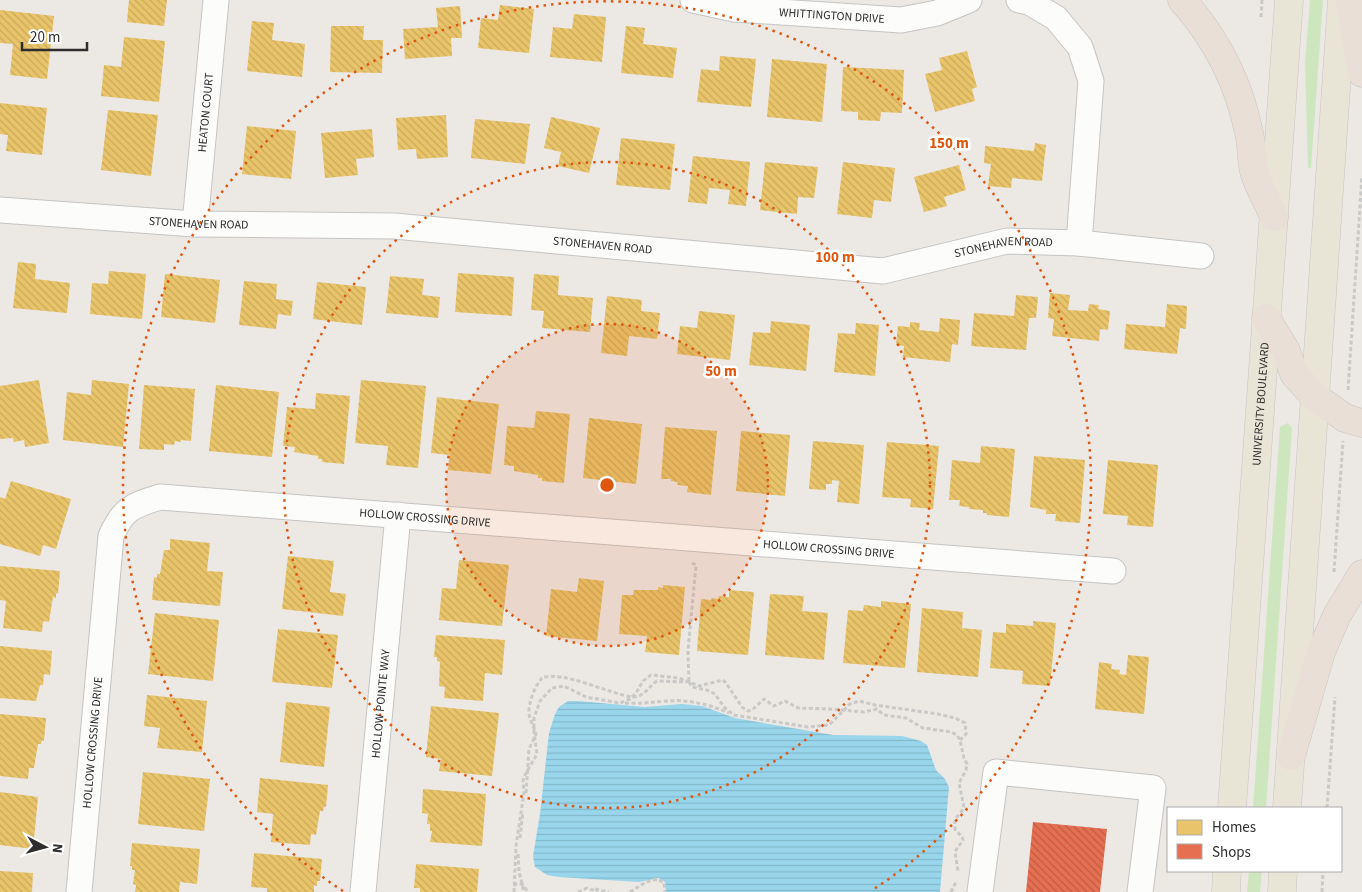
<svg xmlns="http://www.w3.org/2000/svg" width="1362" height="892" font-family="'Source Sans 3',sans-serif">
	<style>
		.grass { fill: #cee6be }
		.water { fill: url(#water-rules) }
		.homes { fill: url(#homes-back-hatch) }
		.shops { fill: url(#shops-back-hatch) }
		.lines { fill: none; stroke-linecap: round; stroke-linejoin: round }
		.minor-casing { stroke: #c5c4c5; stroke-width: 27 }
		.major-casing { stroke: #c6c5c4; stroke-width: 29 }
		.highway-casing { stroke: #c6c5c4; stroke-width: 29 }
		.path { stroke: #c9c9c8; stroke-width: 3; stroke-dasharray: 4 2.5; stroke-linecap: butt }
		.minor { stroke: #fcfcfb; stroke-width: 25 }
		.major { stroke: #e8e4d6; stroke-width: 28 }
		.highway { stroke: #eadfd6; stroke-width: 28 }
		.ring { fill: none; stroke: #df570e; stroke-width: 2.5; stroke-dasharray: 2.5 5 }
		.labels { text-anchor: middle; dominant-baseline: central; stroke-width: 5; stroke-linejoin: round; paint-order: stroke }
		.street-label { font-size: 12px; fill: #2e2e2e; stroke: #fff }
		.centre { fill: #df570e; stroke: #fff; stroke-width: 2.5 }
		.ring-label { font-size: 15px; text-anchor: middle; font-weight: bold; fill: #df570e; stroke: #fff; stroke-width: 5; stroke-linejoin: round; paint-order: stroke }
	</style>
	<defs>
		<pattern id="water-rules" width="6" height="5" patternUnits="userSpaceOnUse" patternTransform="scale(1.25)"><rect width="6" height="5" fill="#99d6ec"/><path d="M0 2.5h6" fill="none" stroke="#84b8cb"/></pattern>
		<pattern id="homes-back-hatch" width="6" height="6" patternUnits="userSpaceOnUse" patternTransform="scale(1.25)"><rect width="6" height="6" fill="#e9c46a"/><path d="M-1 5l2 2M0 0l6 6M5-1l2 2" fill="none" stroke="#c8a95c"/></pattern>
		<pattern id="shops-back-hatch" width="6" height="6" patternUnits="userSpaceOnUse" patternTransform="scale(1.25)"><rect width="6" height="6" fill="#e76f51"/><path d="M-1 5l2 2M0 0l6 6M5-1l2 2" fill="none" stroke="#bc5c44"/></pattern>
	</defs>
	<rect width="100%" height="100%" fill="#ece8e4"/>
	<g class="grass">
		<path d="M 1310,0 L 1323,0 L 1311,168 L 1308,168 L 1305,62 Z"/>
		<path d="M 1288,423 L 1292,428 L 1266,808 L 1253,808 L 1280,427 Z"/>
		<path d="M 1249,871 L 1262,871 L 1260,892 L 1247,892 Z"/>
	</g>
	<path class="water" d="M 568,701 L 578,701 L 645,707 L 682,704 L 702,706 L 735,718 L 833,735 L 902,736 L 921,741 L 927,745 L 936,770 L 945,779 L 949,787 L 940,892 L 666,892 L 665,882 L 659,878 L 639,882 L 559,877 L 547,875 L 535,867 L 533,856 L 540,814 L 549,733 L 555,714 L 559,707 Z"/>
	<g class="homes">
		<path d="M 129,0 L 167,0 L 164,26 L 127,22 Z"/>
		<path d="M 500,5 L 534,9 L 529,53 L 478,48 L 481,18 L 498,20 Z"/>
		<path d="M 460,6 L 462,38 L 451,38 L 452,56 L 405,59 L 403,29 L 438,27 L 436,8 Z"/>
		<path d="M 0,10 L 54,16 L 47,79 L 10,75 L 13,44 L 0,43 Z"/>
		<path d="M 574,14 L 606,17 L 602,62 L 550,57 L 553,27 L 572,29 Z"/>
		<path d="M 252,21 L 274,23 L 272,40 L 305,44 L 302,77 L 247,71 Z"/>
		<path d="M 331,26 L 364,26 L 363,40 L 383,40 L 382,73 L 330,72 Z"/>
		<path d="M 626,26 L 645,28 L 643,44 L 677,48 L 673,78 L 621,73 Z"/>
		<path d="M 124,37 L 165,41 L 159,102 L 101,96 L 104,65 L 121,67 Z"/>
		<path d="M 967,51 L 977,87 L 972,89 L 975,101 L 935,112 L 925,74 L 942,70 L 939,58 Z"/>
		<path d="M 720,56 L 756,59 L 751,107 L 697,102 L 701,69 L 719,71 Z"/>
		<path d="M 772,59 L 827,64 L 822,122 L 767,117 Z"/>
		<path d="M 843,67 L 904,70 L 902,113 L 881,112 L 880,121 L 858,120 L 858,112 L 841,111 Z"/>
		<path d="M 0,103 L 47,108 L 42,155 L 6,151 L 8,135 L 0,134 Z"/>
		<path d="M 108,110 L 158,115 L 151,176 L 101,170 Z"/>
		<path d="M 446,115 L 448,157 L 417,159 L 416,149 L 398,150 L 396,118 Z"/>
		<path d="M 551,117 L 600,128 L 589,173 L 558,166 L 561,152 L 544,148 Z"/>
		<path d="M 475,119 L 530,124 L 525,164 L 471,158 Z"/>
		<path d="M 247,126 L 296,131 L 291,179 L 242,174 Z"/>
		<path d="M 372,129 L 374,157 L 356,159 L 358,175 L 325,178 L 321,133 Z"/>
		<path d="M 621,138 L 675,144 L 670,190 L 616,185 Z"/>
		<path d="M 1035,143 L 1046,145 L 1042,181 L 1012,178 L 1011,188 L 988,186 L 991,164 L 984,163 L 985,146 L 1034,151 Z"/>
		<path d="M 693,156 L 750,162 L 746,206 L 728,204 L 730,190 L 709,188 L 707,204 L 688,202 Z"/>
		<path d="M 765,162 L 818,167 L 814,198 L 798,197 L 797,214 L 760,210 Z"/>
		<path d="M 843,162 L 895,168 L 891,202 L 874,200 L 872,218 L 837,214 Z"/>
		<path d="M 959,165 L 966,190 L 944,197 L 947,206 L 924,212 L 914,177 Z"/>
		<path d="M 18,262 L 36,264 L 35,279 L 70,283 L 67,313 L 13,308 Z"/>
		<path d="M 109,271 L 146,274 L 142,319 L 90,314 L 92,283 L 108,284 Z"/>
		<path d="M 458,273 L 514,277 L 512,316 L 455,312 Z"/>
		<path d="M 165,274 L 220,280 L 215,323 L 161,317 Z"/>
		<path d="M 534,274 L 559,276 L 558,295 L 593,298 L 590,332 L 542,328 L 544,311 L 531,310 Z"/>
		<path d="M 390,276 L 424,279 L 422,295 L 440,297 L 438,318 L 386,313 Z"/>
		<path d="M 244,281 L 277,284 L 276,299 L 293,301 L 291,316 L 278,314 L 276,329 L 239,325 Z"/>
		<path d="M 317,282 L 366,287 L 362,325 L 313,319 Z"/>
		<path d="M 1050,293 L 1070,295 L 1068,310 L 1088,311 L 1089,304 L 1099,305 L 1098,309 L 1110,311 L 1108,330 L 1100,329 L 1099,341 L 1052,336 L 1054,319 L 1048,318 Z"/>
		<path d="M 1016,295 L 1038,297 L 1036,318 L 1029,318 L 1026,350 L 971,346 L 974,313 L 1014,316 Z"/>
		<path d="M 607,296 L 642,300 L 641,311 L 660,313 L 657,339 L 629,336 L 627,356 L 601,353 Z"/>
		<path d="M 1167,304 L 1187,306 L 1186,329 L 1180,328 L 1177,354 L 1124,349 L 1126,324 L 1165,327 Z"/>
		<path d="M 699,311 L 735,315 L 730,360 L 677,354 L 680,326 L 697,328 Z"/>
		<path d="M 940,318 L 960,320 L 958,345 L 952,344 L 950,362 L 903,357 L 904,346 L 896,345 L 898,326 L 910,327 L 910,322 L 920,323 L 919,330 L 939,332 Z"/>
		<path d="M 771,321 L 810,325 L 806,371 L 749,365 L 753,332 L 770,333 Z"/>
		<path d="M 856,323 L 879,325 L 875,376 L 834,372 L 838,333 L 855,334 Z"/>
		<path d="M 39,380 L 49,443 L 25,447 L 24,440 L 14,442 L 13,438 L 0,439 L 0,386 Z"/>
		<path d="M 92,380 L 129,384 L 123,447 L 63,440 L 67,392 L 91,395 Z"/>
		<path d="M 361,380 L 426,386 L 418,468 L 386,465 L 388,446 L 355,443 Z"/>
		<path d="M 144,385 L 195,389 L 191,441 L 181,440 L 181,442 L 175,441 L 174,445 L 164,444 L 164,450 L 139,449 Z"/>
		<path d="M 216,385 L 279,392 L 272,457 L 209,451 Z"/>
		<path d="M 316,393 L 350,396 L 344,464 L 322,462 L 322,459 L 318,459 L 318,456 L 294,452 L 295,447 L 283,446 L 287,407 L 315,409 Z"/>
		<path d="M 437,397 L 499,404 L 491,474 L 448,470 L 450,455 L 431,453 Z"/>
		<path d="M 536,411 L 570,414 L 564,483 L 542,481 L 542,478 L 538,478 L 538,475 L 514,471 L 514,466 L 504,465 L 507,426 L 534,428 Z"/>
		<path d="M 589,418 L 642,424 L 636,484 L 583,478 Z"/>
		<path d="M 665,427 L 717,431 L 711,495 L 687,492 L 688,486 L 677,485 L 678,482 L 671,481 L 671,479 L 661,479 Z"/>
		<path d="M 741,431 L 790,435 L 785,496 L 736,491 Z"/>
		<path d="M 813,441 L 864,445 L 859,504 L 837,502 L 839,481 L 832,480 L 832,484 L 826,484 L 826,490 L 809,489 Z"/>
		<path d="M 887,442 L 939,446 L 933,509 L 910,507 L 911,499 L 882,497 Z"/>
		<path d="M 981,446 L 1015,449 L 1009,517 L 987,515 L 987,513 L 983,513 L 983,510 L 969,509 L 969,507 L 959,506 L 960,500 L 949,500 L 952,460 L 980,463 Z"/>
		<path d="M 1034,456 L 1085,460 L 1080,523 L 1055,521 L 1056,514 L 1046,514 L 1046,510 L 1030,507 Z"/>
		<path d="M 1108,460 L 1158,465 L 1153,527 L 1127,525 L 1128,516 L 1103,514 Z"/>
		<path d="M 11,481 L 71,499 L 56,549 L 43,545 L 40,556 L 0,544 L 0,497 L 5,499 Z"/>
		<path d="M 170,539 L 210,543 L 207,571 L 223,572 L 220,606 L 152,600 L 154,577 L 157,578 L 157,574 L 160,574 L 164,550 L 170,550 Z"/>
		<path d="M 288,556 L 334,561 L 330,592 L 346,594 L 343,616 L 282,609 Z"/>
		<path d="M 459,560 L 509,565 L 502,626 L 439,620 L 442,588 L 456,589 Z"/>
		<path d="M 0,566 L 60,571 L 58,594 L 56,593 L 56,598 L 53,597 L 49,622 L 43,621 L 42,632 L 3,628 L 6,601 L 0,600 Z"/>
		<path d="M 579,578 L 604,581 L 597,641 L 546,636 L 551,589 L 577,592 Z"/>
		<path d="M 663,585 L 685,587 L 679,655 L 645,652 L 647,636 L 619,634 L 622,595 L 633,595 L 634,590 L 658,590 L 658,587 L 663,588 Z"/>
		<path d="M 729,590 L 754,592 L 748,655 L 697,651 L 701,599 L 711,600 L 712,598 L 718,599 L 719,596 L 729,597 Z"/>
		<path d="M 770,594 L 804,596 L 802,611 L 828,613 L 824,660 L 765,655 Z"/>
		<path d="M 881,601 L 911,604 L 905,668 L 843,663 L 848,610 L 863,611 L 864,605 L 881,607 Z"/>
		<path d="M 922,608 L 963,612 L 962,628 L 982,630 L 978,677 L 917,672 Z"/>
		<path d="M 155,613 L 219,620 L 213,681 L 148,674 Z"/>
		<path d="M 1033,621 L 1056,623 L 1050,686 L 1022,684 L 1023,671 L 990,668 L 993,632 L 1006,633 L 1006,624 L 1033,626 Z"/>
		<path d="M 278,629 L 338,635 L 332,688 L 272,682 Z"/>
		<path d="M 436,635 L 505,640 L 502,675 L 485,673 L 483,701 L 444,698 L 445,687 L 439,686 L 440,662 L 437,661 L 437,657 L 434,657 Z"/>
		<path d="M 0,646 L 52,651 L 50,675 L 44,674 L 43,685 L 40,685 L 36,701 L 0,698 Z"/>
		<path d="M 1128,655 L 1149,657 L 1144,714 L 1095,709 L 1099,662 L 1112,664 L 1111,669 L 1120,670 L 1119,674 L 1126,675 Z"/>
		<path d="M 147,695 L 207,701 L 202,752 L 157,748 L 160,728 L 144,726 Z"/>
		<path d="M 286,702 L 330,707 L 324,767 L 280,762 Z"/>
		<path d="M 431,706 L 499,713 L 492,776 L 439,771 L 441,759 L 426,757 Z"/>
		<path d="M 0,714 L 46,718 L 44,741 L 42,740 L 41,744 L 38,744 L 34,768 L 29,768 L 28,779 L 0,776 Z"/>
		<path d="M 143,772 L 210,779 L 204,831 L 138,824 Z"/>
		<path d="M 260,778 L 328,785 L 326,807 L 324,807 L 323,811 L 320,811 L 316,835 L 311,834 L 310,845 L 271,842 L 273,814 L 257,812 Z"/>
		<path d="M 423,789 L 486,794 L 482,846 L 430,842 L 432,831 L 430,831 L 430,824 L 427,824 L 428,814 L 422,813 Z"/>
		<path d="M 0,792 L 38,797 L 33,849 L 0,845 Z"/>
		<path d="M 132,843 L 200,849 L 197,884 L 180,882 L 179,892 L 135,892 L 136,885 L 133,884 L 135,870 L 132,870 L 132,866 L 130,866 Z"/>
		<path d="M 254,853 L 322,859 L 320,881 L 317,881 L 317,886 L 314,885 L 314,892 L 267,892 L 267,888 L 251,887 Z"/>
		<path d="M 416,864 L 479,869 L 477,892 L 420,892 L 420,888 L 414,888 Z"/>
		<path d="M 0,871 L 33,873 L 32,892 L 0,892 Z"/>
	</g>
	<path class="shops" d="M 1033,822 L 1107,829 L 1100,892 L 1026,892 Z"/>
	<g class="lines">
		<g class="minor-casing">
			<g id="minor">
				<path id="s1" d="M 693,0 L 734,9 L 901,20 L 937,13 L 969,0"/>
				<path d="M 1019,0 L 1029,2 L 1056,18 L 1080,47 L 1091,81 L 1079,243"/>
				<path id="s2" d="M 0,210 L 195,224 L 394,226 L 883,271 L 1007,241 L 1079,243 L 1201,256"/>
				<path id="s3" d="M 195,224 L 216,0"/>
				<path id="s4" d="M 79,892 L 111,536 C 124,508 131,506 160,497 L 1113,571"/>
				<path id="s5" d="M 363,892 L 398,515"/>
				<path d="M 980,892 L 996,772 L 1153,788 L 1140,892"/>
			</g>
		</g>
		<g class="major-casing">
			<g id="major">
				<path id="s6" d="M 1232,808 L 1289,0"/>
				<path d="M 1287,808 L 1342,0"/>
				<path d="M 1226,892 L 1227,871"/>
				<path d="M 1282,892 L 1283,871"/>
			</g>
		</g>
		<g class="highway-casing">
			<g id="highway">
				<path d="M 1182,0 C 1216,38 1239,83 1249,133 C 1252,145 1251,158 1254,171 C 1258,186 1268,202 1274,217"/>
				<path d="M 1350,0 L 1362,73"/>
				<path d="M 1266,318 L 1286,351 L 1294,374 L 1315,397 L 1345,418 L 1362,423"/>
				<path d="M 1291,756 L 1321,652 L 1337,615 L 1362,574"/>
			</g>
		</g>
		<g class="path">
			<path d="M 1261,17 L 1262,0"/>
			<path d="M 1348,390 L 1362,176"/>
			<path d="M 1334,572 L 1343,441"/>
			<path d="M 689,681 L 688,651 L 696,565 L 692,563"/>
			<path d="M 689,682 L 692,687 L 707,690 L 715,694 L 724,707 L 734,715 L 808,727 L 829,725 L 850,704 L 859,701 L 875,705 L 938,714 L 955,718 L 965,723 L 966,734 L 960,740"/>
			<path d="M 625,703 C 640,704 653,702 668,701 C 689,699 710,705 729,713"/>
			<path d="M 526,793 L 529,749 L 536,734 C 534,727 530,720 529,714 C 528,703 535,686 542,678 C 562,670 610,694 632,697 C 645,697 648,687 657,681 L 687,682"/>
			<path d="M 1327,808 L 1335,697"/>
			<path d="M 520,838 L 523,812"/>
			<path d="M 518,854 L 519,872 L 523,887 L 522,892"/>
			<path d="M 514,886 L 516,884 L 522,884 L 528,892"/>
			<path d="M 595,889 L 609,892"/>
			<path d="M 514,892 L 516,846 L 524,793 L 523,781 L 525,775 L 537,754 L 534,732 L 534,718 L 540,701 L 552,688 L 564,686 L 586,697 L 620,703 L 630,699 L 636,693 L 643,681 L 651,675 L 679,678 L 699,686 L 723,680 L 726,683 L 742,707 L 748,711 L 752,710 L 764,699 L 774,706 L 785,701 L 798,708 L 830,709 L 864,712 L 877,709 L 884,715 L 906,718 L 923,728 L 951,732 L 957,735 L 960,740 L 964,758 L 967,764 L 966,770 L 959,783 L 964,807 C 960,817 953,815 955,829 C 969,845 962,837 955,852 L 958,871"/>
			<path d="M 578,892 L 587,888 L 598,892"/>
			<path d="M 630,892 L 646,882 L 658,879 L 664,883 L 665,892"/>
			<path d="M 951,892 L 956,882"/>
			<path d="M 1322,892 L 1323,871"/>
		</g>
		<use href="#minor" class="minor"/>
		<use href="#major" class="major"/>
		<use href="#highway" class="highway"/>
	</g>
	<circle cx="607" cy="485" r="161" fill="#df570e" fill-opacity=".12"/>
	<g class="ring">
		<circle cx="607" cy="485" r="161"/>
		<circle cx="607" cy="485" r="323"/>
		<path d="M343 891A484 484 0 1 1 871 891"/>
	</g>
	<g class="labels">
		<g class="street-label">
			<text stroke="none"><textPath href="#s1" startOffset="140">WHITTINGTON DRIVE</textPath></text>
			<text stroke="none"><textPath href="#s3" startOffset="112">HEATON COURT</textPath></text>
			<text stroke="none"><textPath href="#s2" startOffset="199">STONEHAVEN ROAD</textPath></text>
			<text stroke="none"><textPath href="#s2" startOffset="604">STONEHAVEN ROAD</textPath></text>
			<text stroke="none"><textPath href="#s2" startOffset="1009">STONEHAVEN ROAD</textPath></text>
			<text stroke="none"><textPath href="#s6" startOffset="405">UNIVERSITY BOULEVARD</textPath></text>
			<text stroke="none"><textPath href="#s4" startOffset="689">HOLLOW CROSSING DRIVE</textPath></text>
			<text stroke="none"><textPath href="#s4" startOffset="1094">HOLLOW CROSSING DRIVE</textPath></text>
			<text stroke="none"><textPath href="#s5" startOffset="189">HOLLOW POINTE WAY</textPath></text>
			<text stroke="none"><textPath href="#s4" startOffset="150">HOLLOW CROSSING DRIVE</textPath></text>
		</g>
	</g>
	<circle cx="607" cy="485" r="8" class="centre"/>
	<g class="ring-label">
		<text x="949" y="148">150 m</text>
		<text x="835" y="262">100 m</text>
		<text x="721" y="376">50 m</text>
	</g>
	<rect x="1167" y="807" width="175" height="65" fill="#ffffff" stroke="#ababab"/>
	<rect x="1177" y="820" width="25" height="15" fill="#e9c46a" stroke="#ababab"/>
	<text x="1212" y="832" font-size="15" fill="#2e2e2e">Homes</text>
	<rect x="1177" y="844" width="25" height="15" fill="#e76f51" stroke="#ababab"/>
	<text x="1212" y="857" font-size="15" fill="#2e2e2e">Shops</text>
	<g transform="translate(45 847) rotate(96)" stroke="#ffffff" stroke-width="4" paint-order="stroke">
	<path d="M0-4L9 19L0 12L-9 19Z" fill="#2e2e2e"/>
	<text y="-8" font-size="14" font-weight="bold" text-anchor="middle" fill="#2e2e2e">N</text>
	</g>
	<path d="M22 42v8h65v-8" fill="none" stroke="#2e2e2e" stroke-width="2.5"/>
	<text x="30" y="42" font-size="15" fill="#2e2e2e" stroke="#ffffff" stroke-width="4" paint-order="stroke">20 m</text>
</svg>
